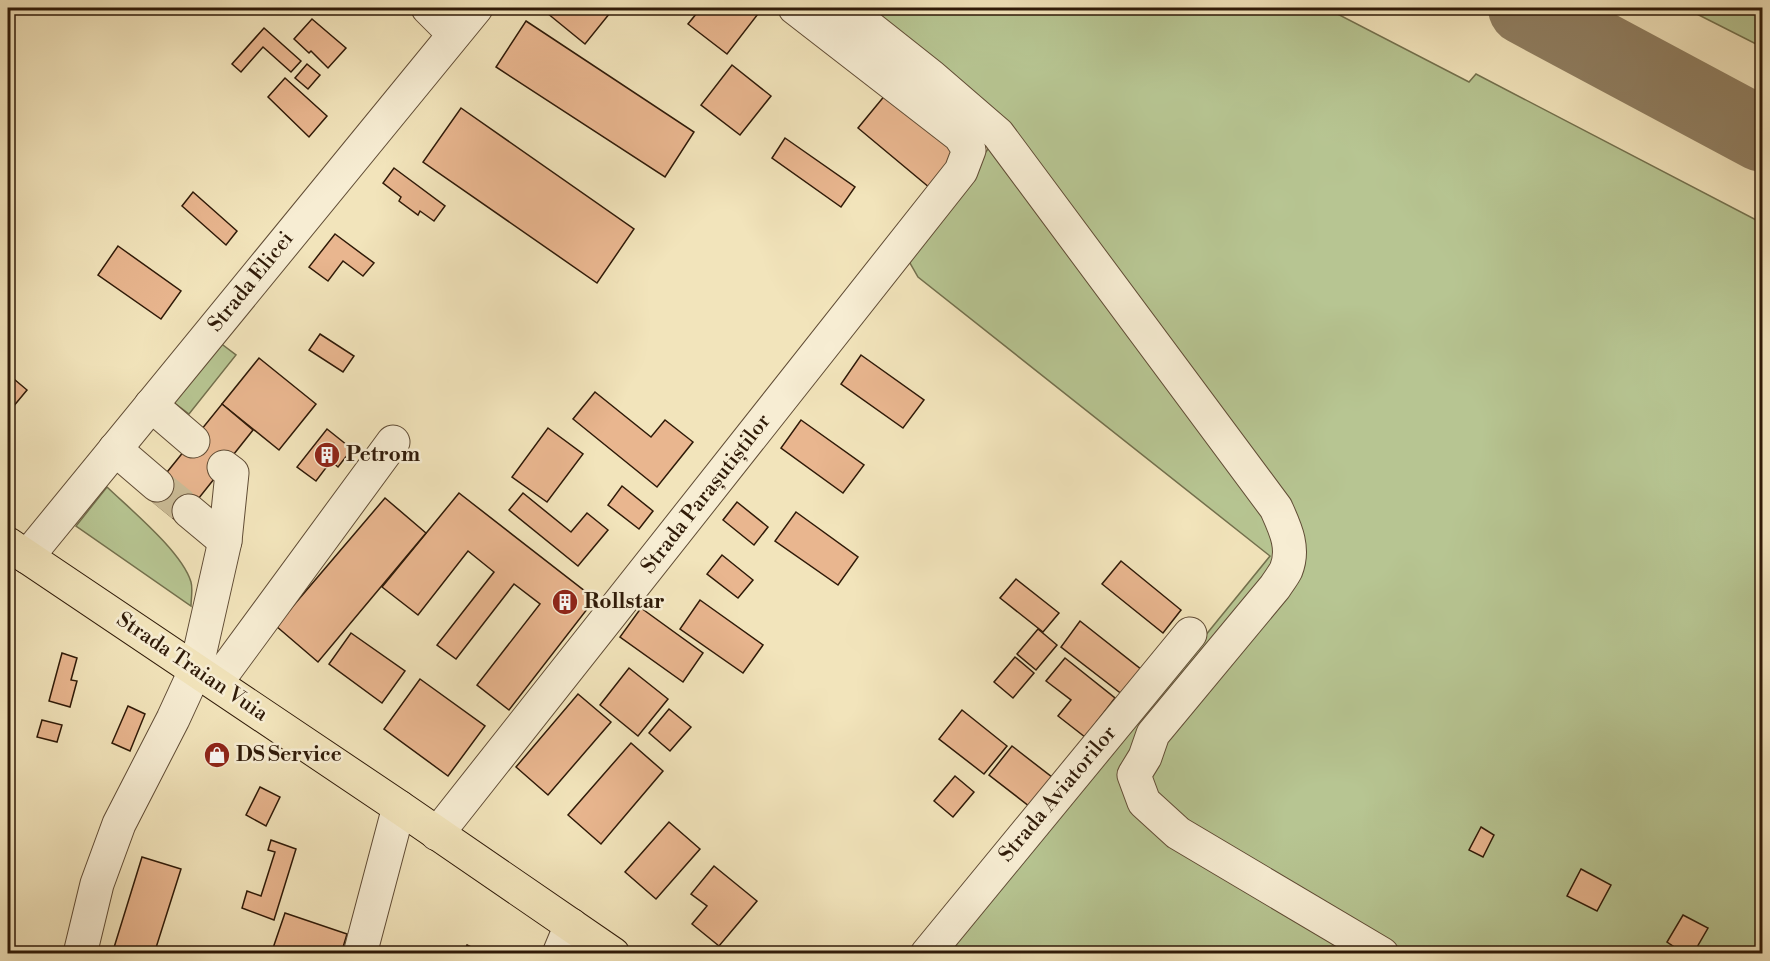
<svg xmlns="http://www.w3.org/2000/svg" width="1770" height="961" font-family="'Libre Bodoni',serif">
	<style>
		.green { fill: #b7c592; stroke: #73704d; stroke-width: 1.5 }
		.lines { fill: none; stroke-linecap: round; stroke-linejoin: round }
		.taxiway { stroke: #907f62; stroke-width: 74 }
		.building { fill: #e9b68f; stroke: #2f1a08; stroke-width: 1.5 }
		.minor-tunnel { stroke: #cbbc97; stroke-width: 33; stroke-dasharray: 33 16; stroke-linecap: butt }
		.minor-casing { stroke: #604c35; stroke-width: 35 }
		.major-casing { stroke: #2f1a08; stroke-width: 35 }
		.minor { stroke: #f7edd3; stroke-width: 33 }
		.major { stroke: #f2e4bb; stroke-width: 33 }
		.labels { text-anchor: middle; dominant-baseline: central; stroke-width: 5; stroke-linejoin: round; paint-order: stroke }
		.street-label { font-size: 21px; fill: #2f1a08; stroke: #f7edd3 }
		.poi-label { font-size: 21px; font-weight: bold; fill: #2f1a08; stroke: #f7edd3; text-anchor: start }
	</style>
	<rect width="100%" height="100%" fill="#f2e4bb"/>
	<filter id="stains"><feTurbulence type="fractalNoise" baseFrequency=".00333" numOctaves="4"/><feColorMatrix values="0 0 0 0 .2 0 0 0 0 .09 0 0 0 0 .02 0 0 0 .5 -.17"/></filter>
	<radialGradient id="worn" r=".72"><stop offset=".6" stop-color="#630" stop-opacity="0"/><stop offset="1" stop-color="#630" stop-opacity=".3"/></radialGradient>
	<g class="green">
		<path d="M 826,8 L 1326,8 L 1469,82 L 1476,74 L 1762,223 L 1762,953 L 947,953 L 1270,556 L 918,277 L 910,263 L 912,249 L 995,140 Z"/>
		<path d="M 1685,8 L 1762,8 L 1762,47 Z"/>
		<path d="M 219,342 L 236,355 L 189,414 L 172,401 Z"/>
		<path d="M 107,487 C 131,510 182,552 191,582 C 193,589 191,599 191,606 L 76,526 Z"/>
	</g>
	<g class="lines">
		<path class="taxiway" d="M 1525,8 L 1762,135"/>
	</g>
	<g class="building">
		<path d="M 551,8 L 614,8 L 585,44 L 547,13 Z"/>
		<path d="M 701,8 L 750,8 L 758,14 L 727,54 L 688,24 Z"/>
		<path d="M 312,19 L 346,48 L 328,68 L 311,51 L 309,53 L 294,39 Z"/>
		<path d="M 526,21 L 694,132 L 665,177 L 496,67 Z"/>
		<path d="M 264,28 L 301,61 L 291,72 L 263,47 L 241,72 L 232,64 Z"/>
		<path d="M 307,64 L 320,75 L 308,89 L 295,78 Z"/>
		<path d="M 732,65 L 771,96 L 740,135 L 701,105 Z"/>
		<path d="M 285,78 L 327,116 L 309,137 L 268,97 Z"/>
		<path d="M 886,94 L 958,154 L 930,188 L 858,128 Z"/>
		<path d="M 461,108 L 634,229 L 597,283 L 423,162 Z"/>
		<path d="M 785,138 L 855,187 L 841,207 L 772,158 Z"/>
		<path d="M 394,168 L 445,206 L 434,221 L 420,211 L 418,215 L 399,201 L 401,197 L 383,183 Z"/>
		<path d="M 193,192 L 237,231 L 226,245 L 182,206 Z"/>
		<path d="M 335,234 L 374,263 L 363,276 L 343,261 L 328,281 L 309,267 Z"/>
		<path d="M 118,246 L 181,291 L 161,319 L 98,275 Z"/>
		<path d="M 320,334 L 354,356 L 343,372 L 309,350 Z"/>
		<path d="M 861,355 L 924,400 L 903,428 L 841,384 Z"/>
		<path d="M 259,358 L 316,404 L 279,450 L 222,404 Z"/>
		<path d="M 8,374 L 27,390 L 8,413 Z"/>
		<path d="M 595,392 L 651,437 L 665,420 L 693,442 L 657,487 L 573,419 Z"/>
		<path d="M 222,404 L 253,430 L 179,523 L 147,497 Z"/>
		<path d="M 801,420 L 864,465 L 843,493 L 781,448 Z"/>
		<path d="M 548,428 L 583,454 L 547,502 L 512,477 Z"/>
		<path d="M 327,429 L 352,449 L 338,467 L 331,461 L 316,481 L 297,467 Z"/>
		<path d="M 622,486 L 653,511 L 639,529 L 608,505 Z"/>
		<path d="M 459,493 L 595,599 L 509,710 L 477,685 L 540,604 L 514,584 L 456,659 L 437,645 L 494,572 L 468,551 L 418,615 L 382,587 Z"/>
		<path d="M 523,493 L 571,532 L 587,513 L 608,530 L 578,566 L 509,510 Z"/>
		<path d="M 385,498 L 426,533 L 318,662 L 276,626 Z"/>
		<path d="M 737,502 L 768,527 L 754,545 L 723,520 Z"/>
		<path d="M 796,512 L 858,557 L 838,585 L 775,541 Z"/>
		<path d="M 722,555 L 753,580 L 738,598 L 707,574 Z"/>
		<path d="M 1121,561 L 1181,610 L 1163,633 L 1102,584 Z"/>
		<path d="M 1016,579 L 1059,613 L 1043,632 L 1000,598 Z"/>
		<path d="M 700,600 L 763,645 L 743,673 L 680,629 Z"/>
		<path d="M 641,608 L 703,653 L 683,682 L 620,637 Z"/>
		<path d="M 1080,621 L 1142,670 L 1123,695 L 1061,647 Z"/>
		<path d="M 1038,629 L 1057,645 L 1036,670 L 1017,654 Z"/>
		<path d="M 351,633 L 405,671 L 382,703 L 329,664 Z"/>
		<path d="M 62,653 L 77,658 L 71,680 L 77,681 L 70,707 L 49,701 Z"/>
		<path d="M 1015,657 L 1034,673 L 1013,698 L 994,682 Z"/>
		<path d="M 1065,658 L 1115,698 L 1085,737 L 1058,716 L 1071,700 L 1046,681 Z"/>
		<path d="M 629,668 L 668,699 L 638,736 L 600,705 Z"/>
		<path d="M 420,679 L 485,726 L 448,776 L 384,729 Z"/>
		<path d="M 578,694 L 611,722 L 548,795 L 516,767 Z"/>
		<path d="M 128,706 L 145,714 L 130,751 L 112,743 Z"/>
		<path d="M 669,709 L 691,727 L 670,751 L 649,733 Z"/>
		<path d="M 962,710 L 1007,746 L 984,774 L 939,739 Z"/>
		<path d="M 42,720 L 62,725 L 57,742 L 37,737 Z"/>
		<path d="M 631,743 L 663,771 L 601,844 L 568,815 Z"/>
		<path d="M 1012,746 L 1057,781 L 1034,810 L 989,775 Z"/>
		<path d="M 955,776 L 974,792 L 953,817 L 934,801 Z"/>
		<path d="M 260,787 L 280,797 L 266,826 L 246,815 Z"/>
		<path d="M 669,822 L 700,849 L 656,899 L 625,872 Z"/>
		<path d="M 1481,827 L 1494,835 L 1483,857 L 1469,850 Z"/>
		<path d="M 271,840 L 296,849 L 274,920 L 242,908 L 247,891 L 261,896 L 275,852 L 268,850 Z"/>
		<path d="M 142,857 L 181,869 L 154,954 L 112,954 Z"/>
		<path d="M 714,866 L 757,901 L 719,946 L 692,924 L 707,906 L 691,894 Z"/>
		<path d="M 1581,869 L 1611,885 L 1597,911 L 1567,896 Z"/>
		<path d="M 285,913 L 347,934 L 341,954 L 271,954 Z"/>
		<path d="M 1683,915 L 1708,928 L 1693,954 L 1685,954 L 1667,942 Z"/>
		<path d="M 467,945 L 485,954 L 463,954 Z"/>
		<path d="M 390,947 L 408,954 L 388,954 Z"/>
	</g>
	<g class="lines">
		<path class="minor-tunnel" d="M 157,485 L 189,511"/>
		<g class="minor-casing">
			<g id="minor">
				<path d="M 428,8 L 454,34"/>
				<path d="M 845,8 L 932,77 L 998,134 L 1276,508 C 1285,528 1295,548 1286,570 C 1283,576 1278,582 1275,587 L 1153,734 L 1145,757 L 1134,775 L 1144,802 L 1178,833 L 1382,954"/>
				<path d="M 151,405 L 193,441"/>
				<path d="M 115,449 L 157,485"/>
				<path d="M 189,511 L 225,541"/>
				<path d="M 27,557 L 476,8"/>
				<path d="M 216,683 L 393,442"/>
				<path d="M 437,834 L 961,171 L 969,150 L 960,136 L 795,8"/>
				<path d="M 80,954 L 97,884 L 119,824 L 173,719 L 196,669 L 225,541 L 232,473 L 224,467"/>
				<path d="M 360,954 L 399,807"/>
				<path d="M 559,954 L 571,925"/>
				<path d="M 927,954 L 1190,634"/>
			</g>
		</g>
		<g class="major-casing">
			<path id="major" d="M 8,544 L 399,807 L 613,954"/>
		</g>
		<use href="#minor" class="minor"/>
		<use href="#major" class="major"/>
	</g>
	<defs>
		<g id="building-disc" transform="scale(1.35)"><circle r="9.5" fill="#8f2418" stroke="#f7edd3"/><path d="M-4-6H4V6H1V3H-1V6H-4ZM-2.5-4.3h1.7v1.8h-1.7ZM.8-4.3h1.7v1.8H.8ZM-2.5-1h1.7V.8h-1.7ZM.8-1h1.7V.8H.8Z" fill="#fff"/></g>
		<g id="shop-disc" transform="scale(1.35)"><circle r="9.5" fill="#8f2418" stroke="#f7edd3"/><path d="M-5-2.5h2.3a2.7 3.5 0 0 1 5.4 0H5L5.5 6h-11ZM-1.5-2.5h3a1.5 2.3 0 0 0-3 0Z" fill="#fff"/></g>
	</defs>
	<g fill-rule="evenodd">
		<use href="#building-disc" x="327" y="455"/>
		<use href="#building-disc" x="565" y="602"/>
		<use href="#shop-disc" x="217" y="755"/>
	</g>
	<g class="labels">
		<g class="street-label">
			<text transform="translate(251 282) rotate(-51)">Strada Elicei</text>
			<text transform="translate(706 494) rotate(-52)">Strada Parașutiștilor</text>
			<text transform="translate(192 667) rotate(34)">Strada Traian Vuia</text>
			<text transform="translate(1058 794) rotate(-50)">Strada Aviatorilor</text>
		</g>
		<g class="poi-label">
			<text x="346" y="455">Petrom</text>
			<text x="584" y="602">Rollstar</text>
			<text x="236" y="755">DS Service</text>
		</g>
	</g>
	<rect width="1770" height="961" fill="none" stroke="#f2e4bb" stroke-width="30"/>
	<rect x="9" y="9" width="1752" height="943" fill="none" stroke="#2f1a08" stroke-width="3"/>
	<rect x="15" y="15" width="1740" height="931" fill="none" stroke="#2f1a08" stroke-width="1.5"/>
	<rect width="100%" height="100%" filter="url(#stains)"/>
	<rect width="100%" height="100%" fill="url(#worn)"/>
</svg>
